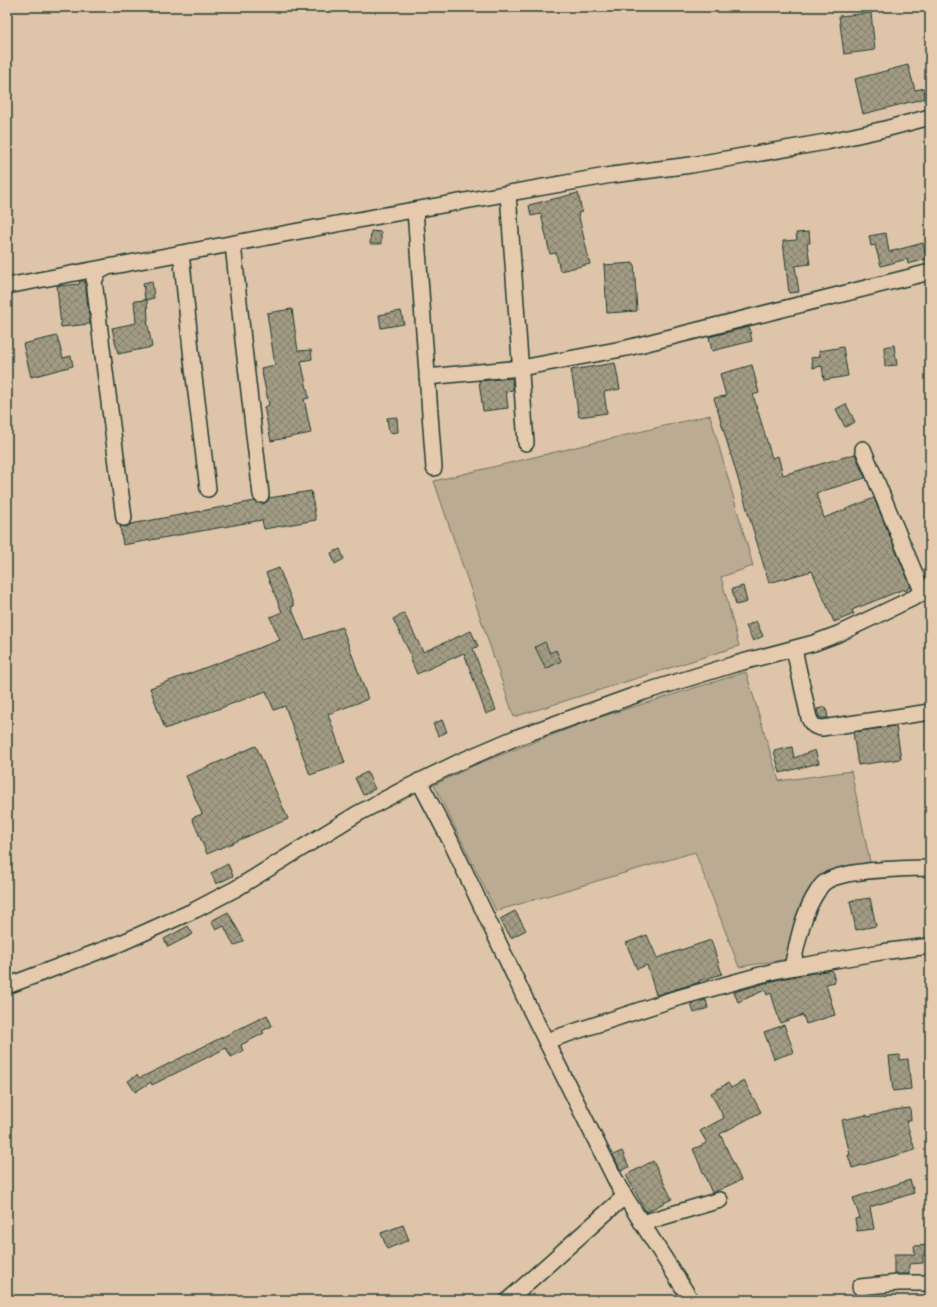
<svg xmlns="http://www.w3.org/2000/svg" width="937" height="1307" font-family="'Balsamiq Sans',sans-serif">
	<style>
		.green { fill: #bbab93; stroke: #6d7464 }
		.building { fill: url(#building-cross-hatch); stroke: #1f3d34 }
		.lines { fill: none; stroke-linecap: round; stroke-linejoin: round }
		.minor-casing { stroke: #1f3d34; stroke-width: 18 }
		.minor { stroke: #e6caad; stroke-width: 15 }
	</style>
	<defs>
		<pattern id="building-cross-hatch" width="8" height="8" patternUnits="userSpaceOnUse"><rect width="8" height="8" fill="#a39b84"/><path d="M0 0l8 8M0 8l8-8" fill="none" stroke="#84806d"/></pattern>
	</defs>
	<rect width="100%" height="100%" fill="#dec4a8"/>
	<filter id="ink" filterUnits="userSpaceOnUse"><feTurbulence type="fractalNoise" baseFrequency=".025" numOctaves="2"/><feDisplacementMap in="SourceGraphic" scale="8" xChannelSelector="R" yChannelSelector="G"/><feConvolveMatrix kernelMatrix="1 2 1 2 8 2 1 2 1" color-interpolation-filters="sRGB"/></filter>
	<g filter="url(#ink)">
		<g class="green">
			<path d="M 710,415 L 753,566 L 721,577 L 739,646 L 514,717 L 434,481 Z"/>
			<path d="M 746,672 L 779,781 L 851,771 L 870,862 L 826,871 L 804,901 L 787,959 L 739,967 L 695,852 L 496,911 L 434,785 L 477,764 L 591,720 Z"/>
		</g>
		<g class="building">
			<path d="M 871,13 L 875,50 L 844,54 L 839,16 Z"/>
			<path d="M 908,65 L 915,90 L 930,87 L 930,97 L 863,114 L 855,79 Z"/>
			<path d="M 578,193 L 582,212 L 578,213 L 590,264 L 560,271 L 556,253 L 550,254 L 541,214 L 531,216 L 529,205 Z"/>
			<path d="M 371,231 L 381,232 L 381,244 L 370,244 Z"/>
			<path d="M 809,232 L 810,243 L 807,243 L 810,264 L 795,266 L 799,292 L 789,293 L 783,241 L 797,240 L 796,233 Z"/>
			<path d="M 886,233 L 889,252 L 923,243 L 927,259 L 908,264 L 907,259 L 881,266 L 875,245 L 871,246 L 869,236 Z"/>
			<path d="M 634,263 L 637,311 L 607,313 L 604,265 Z"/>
			<path d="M 79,281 L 85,281 L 90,324 L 61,327 L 57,286 L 80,284 Z"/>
			<path d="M 152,281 L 154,298 L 145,300 L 143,283 Z"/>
			<path d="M 147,300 L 148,320 L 147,320 L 152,347 L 118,354 L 112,328 L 136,323 L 134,301 Z"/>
			<path d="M 292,309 L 298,351 L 311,350 L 312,359 L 301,361 L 309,398 L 304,399 L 311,433 L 271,441 L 264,407 L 269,405 L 261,368 L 275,365 L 267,313 Z"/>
			<path d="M 401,311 L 404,324 L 381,328 L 379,315 Z"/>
			<path d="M 749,327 L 752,341 L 712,351 L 709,337 Z"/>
			<path d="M 57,336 L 63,358 L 71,356 L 73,366 L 31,377 L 23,344 Z"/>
			<path d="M 894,345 L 897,365 L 885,366 L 884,347 Z"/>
			<path d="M 843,347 L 848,376 L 824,380 L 822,366 L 813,368 L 811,358 L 820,356 L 819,351 Z"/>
			<path d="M 615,363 L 620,389 L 604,392 L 607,413 L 579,417 L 571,370 Z"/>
			<path d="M 752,365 L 759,393 L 753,395 L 772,458 L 778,456 L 783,475 L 855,454 L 865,478 L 816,493 L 824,518 L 874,498 L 911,587 L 905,591 L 904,589 L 852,610 L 854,614 L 834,622 L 812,571 L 769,583 L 714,398 L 726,396 L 720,374 Z"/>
			<path d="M 512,378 L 513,390 L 506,391 L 508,408 L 483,411 L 479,381 Z"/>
			<path d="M 846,404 L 855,422 L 845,427 L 836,409 Z"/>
			<path d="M 397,417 L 398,432 L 389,433 L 387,418 Z"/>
			<path d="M 311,491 L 316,520 L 264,529 L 262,520 L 123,545 L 120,526 L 126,527 L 131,524 L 255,501 L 262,504 L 267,502 L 269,498 Z"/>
			<path d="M 340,549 L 344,559 L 335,564 L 331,553 Z"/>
			<path d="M 279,568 L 294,606 L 291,607 L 305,640 L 342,627 L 368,699 L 328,714 L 345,763 L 310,775 L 285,706 L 274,710 L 266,691 L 165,729 L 150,688 L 280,640 L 270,617 L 282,612 L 266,573 Z"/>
			<path d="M 743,586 L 747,602 L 736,605 L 732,589 Z"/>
			<path d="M 404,613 L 423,652 L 471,631 L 478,646 L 473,649 L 496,710 L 486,714 L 464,653 L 417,674 L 410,658 L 412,657 L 393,619 Z"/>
			<path d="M 756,621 L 763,636 L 753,641 L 746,626 Z"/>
			<path d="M 545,642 L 550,653 L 556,650 L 561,661 L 546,669 L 535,647 Z"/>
			<path d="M 826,707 L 828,718 L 819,718 L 817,709 Z"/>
			<path d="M 442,720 L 447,732 L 438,736 L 433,724 Z"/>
			<path d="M 896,726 L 901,759 L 858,765 L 853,732 Z"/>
			<path d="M 256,746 L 288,819 L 207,854 L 192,818 L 202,814 L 186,776 Z"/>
			<path d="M 792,747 L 794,758 L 815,750 L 819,763 L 780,773 L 774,751 Z"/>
			<path d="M 367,772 L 375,789 L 363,795 L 355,778 Z"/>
			<path d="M 228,864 L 233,876 L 216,884 L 211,873 Z"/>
			<path d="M 870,898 L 876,926 L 856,930 L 850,901 Z"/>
			<path d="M 515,911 L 526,930 L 511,938 L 500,919 Z"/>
			<path d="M 228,912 L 244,941 L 234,946 L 224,926 L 216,930 L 211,921 Z"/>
			<path d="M 188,926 L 193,934 L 168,947 L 164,939 Z"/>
			<path d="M 647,935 L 657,958 L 711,940 L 722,974 L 699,981 L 700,982 L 656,995 L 647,965 L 637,969 L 626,943 Z"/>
			<path d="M 832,970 L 835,982 L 826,984 L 835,1015 L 806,1024 L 803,1015 L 780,1023 L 771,993 L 767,995 L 765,990 L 738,1002 L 734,992 L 780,979 Z"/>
			<path d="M 706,1000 L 708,1008 L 694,1013 L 691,1004 Z"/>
			<path d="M 267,1015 L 272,1026 L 262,1031 L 264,1033 L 241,1045 L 243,1051 L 231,1057 L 226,1048 L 152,1085 L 151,1082 L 135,1092 L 128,1081 L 137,1075 L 140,1078 Z"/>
			<path d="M 784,1025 L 794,1052 L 774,1059 L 764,1032 Z"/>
			<path d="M 900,1055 L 900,1060 L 908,1059 L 911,1089 L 893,1091 L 889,1056 Z"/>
			<path d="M 744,1081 L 761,1112 L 720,1134 L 741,1180 L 712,1193 L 693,1149 L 707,1143 L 700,1131 L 724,1118 L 711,1093 L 728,1083 L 731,1088 Z"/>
			<path d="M 910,1108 L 911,1120 L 906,1121 L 915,1150 L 852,1168 L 848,1155 L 850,1155 L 842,1120 L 867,1115 L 867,1117 L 894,1110 Z"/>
			<path d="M 622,1151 L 629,1167 L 621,1171 L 613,1155 Z"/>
			<path d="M 653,1161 L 672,1199 L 646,1212 L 626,1175 Z"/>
			<path d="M 910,1180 L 914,1193 L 870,1207 L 874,1229 L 857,1231 L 855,1219 L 860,1218 L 853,1198 Z"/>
			<path d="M 403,1225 L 409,1240 L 387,1249 L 381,1233 Z"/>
			<path d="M 930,1245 L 930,1255 L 923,1255 L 923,1263 L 909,1264 L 909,1274 L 894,1274 L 894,1254 L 915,1254 L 914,1246 Z"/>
		</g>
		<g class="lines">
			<g class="minor-casing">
				<g id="minor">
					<path d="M 508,194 L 526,443"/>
					<path d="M 415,210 L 434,468"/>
					<path d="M 233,244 L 243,340 L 261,495"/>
					<path d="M 181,253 L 193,369 L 208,489"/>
					<path d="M 7,286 L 107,267"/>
					<path d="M 427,377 L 521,368 L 627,348 L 930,272"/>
					<path d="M 863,449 L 923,593"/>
					<path d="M 124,518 L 102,348 L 94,280 L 100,271 L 108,267 L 374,217 L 612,175 L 691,165 L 826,142 L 885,129 L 930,117"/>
					<path d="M 794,649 L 809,718 C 812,725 814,727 822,728 L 930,712"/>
					<path d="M 419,781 L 450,840 L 530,1009 L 619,1187 L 691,1300"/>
					<path d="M 792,967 C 798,941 802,915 817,892 C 819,889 821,885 824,883 C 841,869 903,869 926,868"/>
					<path d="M 7,986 L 121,943 L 195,910 L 237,888 L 357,814 L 408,787 L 459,762 L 515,738 L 644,692 L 735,664 L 814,643 L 838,634 L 930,590"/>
					<path d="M 546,1041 L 674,999 L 778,970 L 881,952 L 930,946"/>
					<path d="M 642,1223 L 720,1200"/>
					<path d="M 860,1287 L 898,1283 L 930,1283"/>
					<path d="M 508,1300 L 625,1196"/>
				</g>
			</g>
			<use href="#minor" class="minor"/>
		</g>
	</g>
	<rect width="937" height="1307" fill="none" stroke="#e6caad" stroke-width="24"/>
	<rect x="12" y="12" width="913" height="1283" fill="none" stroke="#1f3d34" stroke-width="1.5" filter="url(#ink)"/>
</svg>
